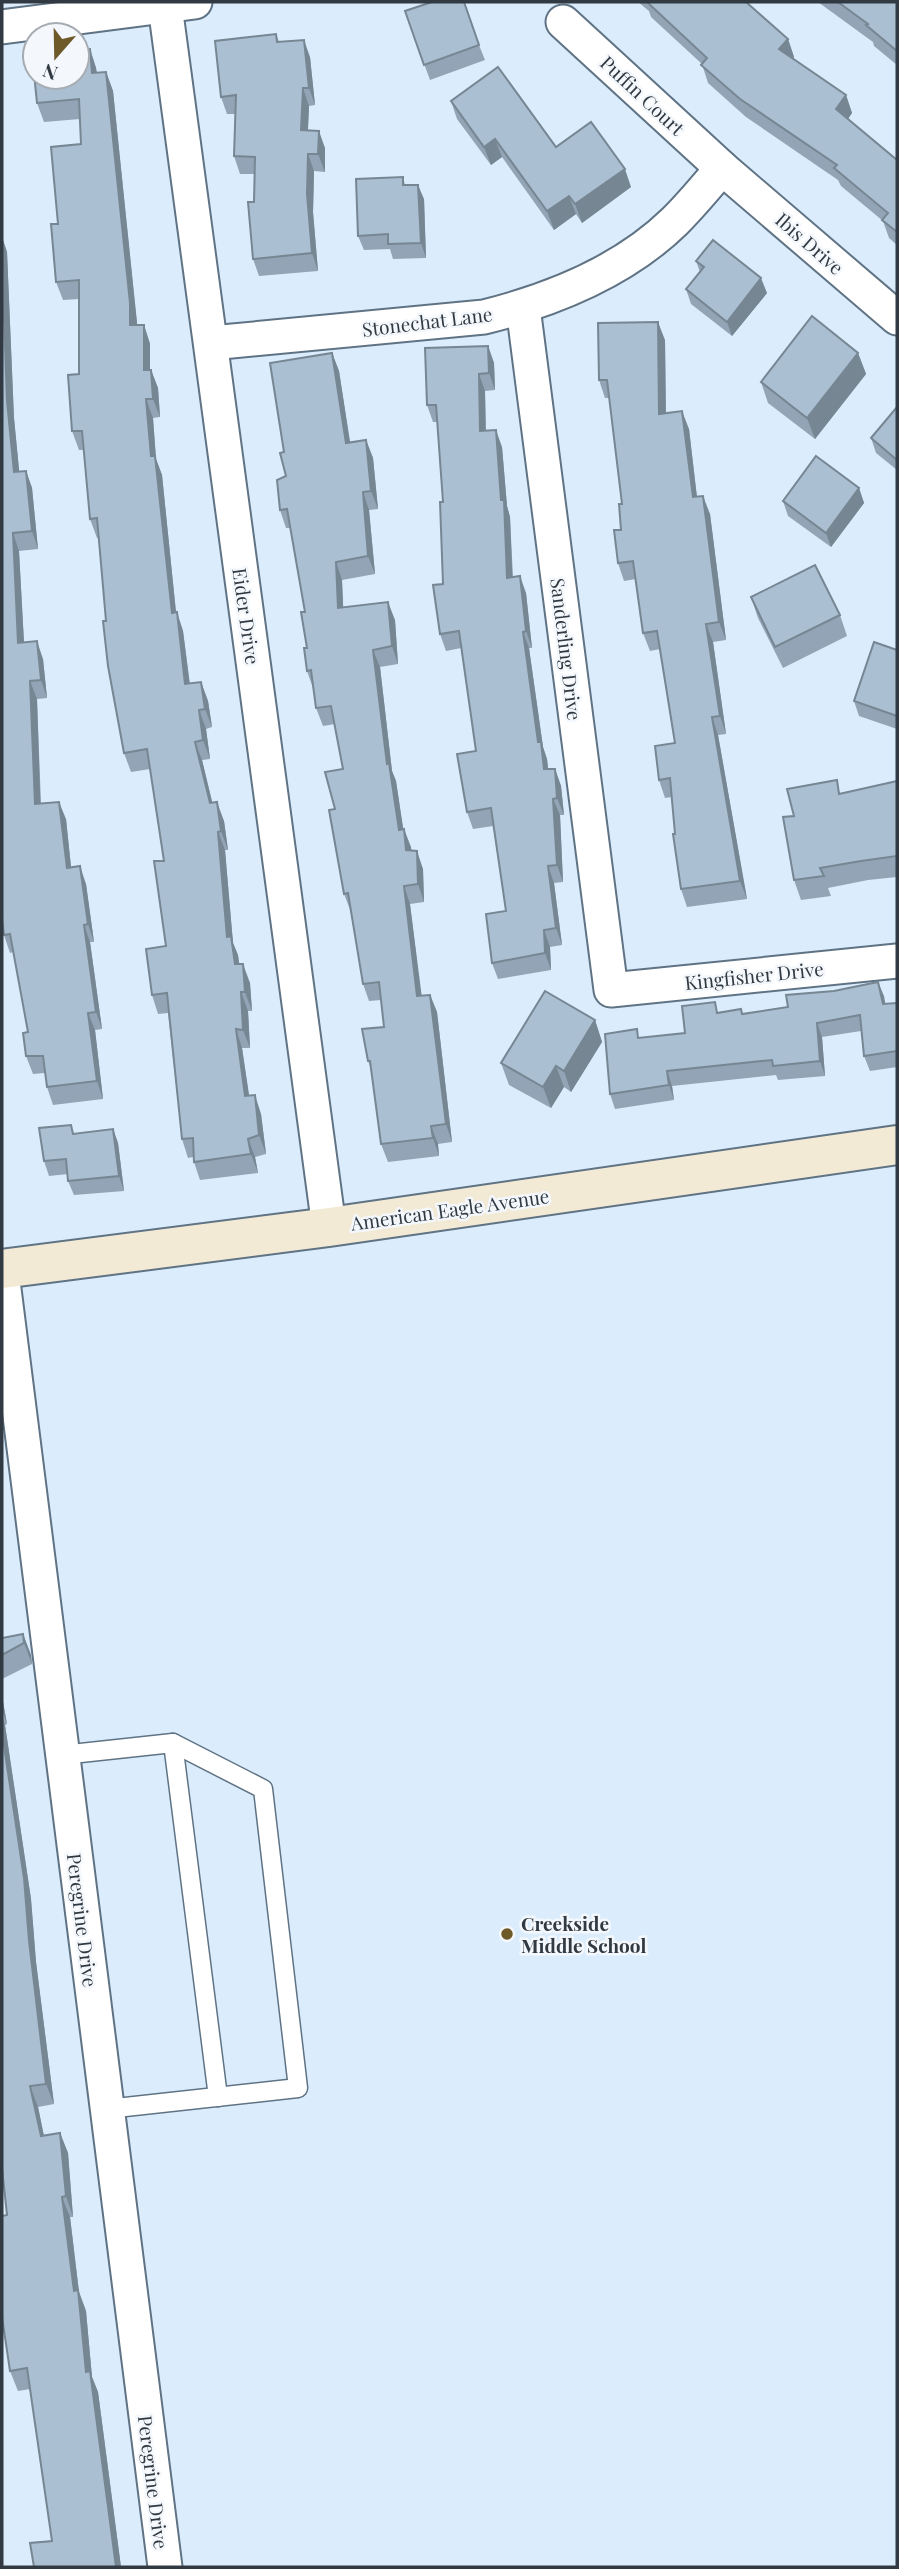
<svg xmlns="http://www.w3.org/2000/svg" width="899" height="2569" font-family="'Playfair Display',serif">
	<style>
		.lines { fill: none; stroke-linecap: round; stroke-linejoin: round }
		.lane-casing { stroke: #5f7384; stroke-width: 21 }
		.street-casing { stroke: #5f7384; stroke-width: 37 }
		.secondary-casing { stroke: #5f7384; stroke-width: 42 }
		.lane { stroke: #fff; stroke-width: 18 }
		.street { stroke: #fff; stroke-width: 33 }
		.secondary { stroke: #f3ead5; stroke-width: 38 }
		.wall { fill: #92a4b5 }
		.shaded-wall { fill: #778693 }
		.building { fill: #aabfd2; stroke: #778693; stroke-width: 2 }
		.poi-dot { fill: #6e5a29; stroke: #f4f8fc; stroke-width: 2.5 }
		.labels { text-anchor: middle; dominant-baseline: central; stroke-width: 5; stroke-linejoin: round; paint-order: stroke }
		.street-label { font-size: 19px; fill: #313a42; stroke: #f4f8fc }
		.poi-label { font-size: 19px; font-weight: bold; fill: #313a42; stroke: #f4f8fc; text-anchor: start }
	</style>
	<rect width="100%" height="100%" fill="#dbedfd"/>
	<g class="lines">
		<g class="lane-casing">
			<g id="lane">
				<path d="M 173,1743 L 218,2097"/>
				<path d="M 62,1755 L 173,1743 L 263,1789 L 298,2088 L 107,2109"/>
			</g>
		</g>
		<g class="street-casing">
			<g id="street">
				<path d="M 165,6 L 329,1227"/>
				<path d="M 563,22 L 722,168 L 897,318"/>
				<path d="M 2,27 L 195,2"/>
				<path d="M 523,307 L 611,990 L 897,961"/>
				<path d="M 211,343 L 484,317 C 552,300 624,271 675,221 C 692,204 707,186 722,168"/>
				<path d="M 2,1273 L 165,2567"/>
			</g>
		</g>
		<g class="secondary-casing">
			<path id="secondary" d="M 2,1269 L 329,1227 L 897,1145"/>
		</g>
		<use href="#lane" class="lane"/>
		<use href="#street" class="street"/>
		<use href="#secondary" class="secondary"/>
	</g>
	<g class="wall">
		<path d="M 638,2 L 746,2 L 788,39 L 794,57 L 792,59 L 846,95 L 852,113 L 848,119 L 897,160 L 897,245 L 889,238 L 883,221 L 841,186 L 838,180 L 746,117 L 708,83 L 702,64 L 651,17 L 649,11 Z"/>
		<path d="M 818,2 L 897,2 L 897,65 L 874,46 L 873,42 Z"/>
		<path d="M 405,11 L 479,45 L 485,60 L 430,80 Z"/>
		<path d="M 276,34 L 279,42 L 310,57 L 315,105 L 309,106 L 308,130 L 325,148 L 325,172 L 314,171 L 313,212 L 318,271 L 259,276 L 253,259 L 255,174 L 240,174 L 234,156 L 235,114 L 227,114 L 221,97 Z"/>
		<path d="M 90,49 L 96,68 L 97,73 L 106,72 L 113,91 L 137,325 L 144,325 L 150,344 L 150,370 L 151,370 L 158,388 L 160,417 L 153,418 L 156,459 L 162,475 L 176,612 L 183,631 L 190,684 L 201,682 L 208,701 L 212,727 L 206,729 L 210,759 L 202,760 L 212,802 L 224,821 L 228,850 L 225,850 L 233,943 L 238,955 L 239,964 L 250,983 L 252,1011 L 248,1011 L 250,1048 L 242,1048 L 249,1096 L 261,1114 L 266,1154 L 255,1157 L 258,1173 L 200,1180 L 194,1162 L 193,1157 L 188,1158 L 182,1139 L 168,1013 L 158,1014 L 152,995 L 166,946 L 164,861 L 150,769 L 131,772 L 124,753 L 106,621 L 99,538 L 97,538 L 90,519 L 84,450 L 79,450 L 72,431 L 79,374 L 79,299 L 63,300 L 56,282 L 58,224 L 81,144 L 80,119 L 44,122 L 37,103 Z"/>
		<path d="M 451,101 L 556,147 L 631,187 L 582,223 L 576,214 L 554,230 L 502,157 L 491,165 L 457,119 Z"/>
		<path d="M 403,177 L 405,185 L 424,199 L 426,258 L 393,259 L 390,249 L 364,250 L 358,236 Z"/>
		<path d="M 2,237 L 7,252 L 14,418 L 19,471 L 26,471 L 32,488 L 38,549 L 19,551 L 24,643 L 43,659 L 47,698 L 37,699 L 41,804 L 66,819 L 71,867 L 86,884 L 94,942 L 90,942 L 102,1029 L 95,1030 L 103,1099 L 53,1105 L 47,1087 L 45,1073 L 33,1074 L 26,1056 L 28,1032 L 13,952 L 10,953 L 3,932 L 2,933 Z"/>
		<path d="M 696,261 L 767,293 L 732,336 L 691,304 L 686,289 L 700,272 Z"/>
		<path d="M 665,340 L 666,413 L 689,429 L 697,497 L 710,514 L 726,640 L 713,642 L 726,734 L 718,735 L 747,899 L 687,907 L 681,889 L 672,797 L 665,798 L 659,780 L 675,743 L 660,649 L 650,651 L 643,633 L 636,579 L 624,581 L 618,563 L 621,530 L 622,504 L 609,398 L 605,398 L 599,380 Z"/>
		<path d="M 488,346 L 494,363 L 495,390 L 485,391 L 486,431 L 502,447 L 507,506 L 510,517 L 513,577 L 526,593 L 532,648 L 529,648 L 543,747 L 547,759 L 548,769 L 555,769 L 561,786 L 564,815 L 560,815 L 563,882 L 554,883 L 562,945 L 550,947 L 551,970 L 498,979 L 492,963 L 506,911 L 493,826 L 473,829 L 467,812 L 476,751 L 461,648 L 446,651 L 440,634 L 443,584 L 443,502 L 437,422 L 433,422 L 427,405 Z"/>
		<path d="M 332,353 L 339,371 L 350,443 L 366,440 L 373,458 L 378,509 L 369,510 L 375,574 L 342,580 L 343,607 L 395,620 L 398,664 L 380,667 L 392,771 L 396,781 L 403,829 L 404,829 L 411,851 L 423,869 L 424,902 L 410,904 L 421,996 L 430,995 L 437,1012 L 452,1142 L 438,1144 L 439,1156 L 388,1162 L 381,1144 L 372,1071 L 368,1061 L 384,1027 L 381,1000 L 369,1001 L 363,984 L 351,912 L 344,894 L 335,809 L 343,769 L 335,724 L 323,726 L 316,708 L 313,688 L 307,671 L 305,612 L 291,528 L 286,528 L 280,510 L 286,476 L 284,452 Z"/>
		<path d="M 858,353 L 866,374 L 815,439 L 768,403 L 761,382 Z"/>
		<path d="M 897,407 L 897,470 L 876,453 L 871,438 Z"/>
		<path d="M 859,488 L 864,503 L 831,547 L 788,516 L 783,501 Z"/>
		<path d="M 751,597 L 840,615 L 847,636 L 783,668 L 758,618 Z"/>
		<path d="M 897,650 L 897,729 L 859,716 L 854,701 Z"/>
		<path d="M 897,781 L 897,877 L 868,880 L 828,888 L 831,896 L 801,900 L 794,880 L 794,816 L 842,793 Z"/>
		<path d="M 878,982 L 885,1004 L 897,1003 L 897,1067 L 870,1071 L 864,1056 L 861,1031 L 822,1037 L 825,1076 L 778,1080 L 776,1075 L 672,1086 L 674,1100 L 615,1109 L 610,1094 L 640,1038 L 685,1033 L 719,1012 L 743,1014 L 788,1007 L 834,991 Z"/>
		<path d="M 595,1020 L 602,1042 L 571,1092 L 564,1087 L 551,1108 L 509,1085 L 501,1063 Z"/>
		<path d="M 113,1129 L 118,1143 L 124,1191 L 74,1195 L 68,1181 L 68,1174 L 49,1176 L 44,1161 L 74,1134 Z"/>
		<path d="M 23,1634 L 31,1655 L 32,1664 L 2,1679 L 2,1638 Z"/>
		<path d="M 2,1696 L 7,1724 L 5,1725 L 31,1899 L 36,1962 L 54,2104 L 38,2107 L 44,2136 L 60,2133 L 68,2153 L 73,2217 L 70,2217 L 79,2292 L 86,2311 L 92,2377 L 98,2392 L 121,2567 L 34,2567 L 52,2541 L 30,2389 L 18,2391 L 10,2371 L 7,2215 L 2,2168 Z"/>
	</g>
	<g class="shaded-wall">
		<path d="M 788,39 L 794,57 L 785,67 L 779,49 Z"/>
		<path d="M 304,40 L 310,57 L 315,105 L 309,88 Z"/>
		<path d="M 90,49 L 96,68 L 99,92 L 92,73 Z"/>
		<path d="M 106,72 L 113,91 L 137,322 L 136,344 L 130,325 Z"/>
		<path d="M 303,88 L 309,106 L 307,148 L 301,130 Z"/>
		<path d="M 846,95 L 852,113 L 842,127 L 836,109 Z"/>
		<path d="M 319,131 L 325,148 L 325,172 L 318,154 Z"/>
		<path d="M 495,139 L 502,157 L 491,165 L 484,147 Z"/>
		<path d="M 308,154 L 314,171 L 313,212 L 318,271 L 312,253 L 307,194 Z"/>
		<path d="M 625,169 L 631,187 L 582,223 L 575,204 Z"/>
		<path d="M 418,185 L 424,199 L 426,258 L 421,243 Z"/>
		<path d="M 569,196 L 576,214 L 554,230 L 547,211 Z"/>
		<path d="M 2,237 L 7,252 L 14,418 L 21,489 L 14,472 L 7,401 Z"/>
		<path d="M 761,278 L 767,293 L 732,336 L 727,322 Z"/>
		<path d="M 658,322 L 665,340 L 666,432 L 659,414 Z"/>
		<path d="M 144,325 L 150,344 L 150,389 L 144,370 Z"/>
		<path d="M 488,346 L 494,363 L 495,390 L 489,373 Z"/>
		<path d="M 332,353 L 339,371 L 353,461 L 346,443 Z"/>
		<path d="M 858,353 L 866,374 L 815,439 L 807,418 Z"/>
		<path d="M 151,370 L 158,388 L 160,417 L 153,399 Z"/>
		<path d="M 479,374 L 485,391 L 486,448 L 480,431 Z"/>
		<path d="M 146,399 L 153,418 L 156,459 L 162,475 L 178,632 L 172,613 L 151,456 Z"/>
		<path d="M 682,411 L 689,429 L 699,515 L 693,497 Z"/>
		<path d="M 496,430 L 502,447 L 507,506 L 510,517 L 513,594 L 507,578 Z"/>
		<path d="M 366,440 L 373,458 L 378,509 L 371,491 Z"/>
		<path d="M 26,471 L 32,488 L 38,549 L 32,531 Z"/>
		<path d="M 859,488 L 864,503 L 831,547 L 826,533 Z"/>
		<path d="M 363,492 L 369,510 L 375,574 L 368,556 Z"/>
		<path d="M 703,496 L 710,514 L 726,640 L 719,622 Z"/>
		<path d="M 13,533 L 19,551 L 25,661 L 18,643 Z"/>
		<path d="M 336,562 L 342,580 L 344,626 L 338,608 Z"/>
		<path d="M 520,576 L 526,593 L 532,648 L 526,631 Z"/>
		<path d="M 388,602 L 395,620 L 398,664 L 392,646 Z"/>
		<path d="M 177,612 L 183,631 L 192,703 L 185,684 Z"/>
		<path d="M 706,624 L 713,642 L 726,734 L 720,716 Z"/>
		<path d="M 523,632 L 529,648 L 543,747 L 547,759 L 550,786 L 544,769 L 538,742 Z"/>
		<path d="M 37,641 L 43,659 L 47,698 L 41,680 Z"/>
		<path d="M 373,650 L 380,667 L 392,771 L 396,781 L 406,847 L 399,830 L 387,764 Z"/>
		<path d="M 30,681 L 37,699 L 41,822 L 35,804 Z"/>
		<path d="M 201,682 L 208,701 L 212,727 L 205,709 Z"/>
		<path d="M 199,710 L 206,729 L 210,759 L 203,740 Z"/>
		<path d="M 712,717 L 718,735 L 747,899 L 740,881 Z"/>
		<path d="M 195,742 L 202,760 L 217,822 L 210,803 Z"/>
		<path d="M 555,769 L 561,786 L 564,815 L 557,798 Z"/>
		<path d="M 553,799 L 560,815 L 563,882 L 557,865 Z"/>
		<path d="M 59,802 L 66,819 L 73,886 L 67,868 Z"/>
		<path d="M 217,802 L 224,821 L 228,850 L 221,831 Z"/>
		<path d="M 404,829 L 411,847 L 413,868 L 406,850 Z"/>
		<path d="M 218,832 L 225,850 L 233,943 L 238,955 L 242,983 L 235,964 L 227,937 Z"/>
		<path d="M 417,851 L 423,869 L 424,902 L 418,884 Z"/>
		<path d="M 80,866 L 86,884 L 94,942 L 88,924 Z"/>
		<path d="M 548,866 L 554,883 L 562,945 L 556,928 Z"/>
		<path d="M 404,886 L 410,904 L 424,1014 L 417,996 Z"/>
		<path d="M 84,925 L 90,942 L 102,1029 L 96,1012 Z"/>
		<path d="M 544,930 L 550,947 L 551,970 L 545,953 Z"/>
		<path d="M 243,964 L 250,983 L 252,1011 L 245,992 Z"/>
		<path d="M 878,982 L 884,996 L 888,1019 L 883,1004 Z"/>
		<path d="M 241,992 L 248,1011 L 250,1048 L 243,1030 Z"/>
		<path d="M 430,995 L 437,1012 L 452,1142 L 446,1124 Z"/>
		<path d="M 88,1013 L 95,1030 L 103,1099 L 97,1081 Z"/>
		<path d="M 595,1020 L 602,1042 L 571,1092 L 564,1071 Z"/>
		<path d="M 817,1023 L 822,1037 L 825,1076 L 820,1061 Z"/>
		<path d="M 236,1029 L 242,1048 L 252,1115 L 245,1096 Z"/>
		<path d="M 556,1066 L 564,1087 L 551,1108 L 543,1087 Z"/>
		<path d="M 667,1071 L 672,1086 L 674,1100 L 669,1085 Z"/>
		<path d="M 255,1095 L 261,1114 L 266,1154 L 259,1135 Z"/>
		<path d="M 431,1126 L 438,1144 L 439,1156 L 433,1138 Z"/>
		<path d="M 113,1129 L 118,1143 L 124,1191 L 119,1176 Z"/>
		<path d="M 248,1139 L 255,1157 L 258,1173 L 251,1154 Z"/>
		<path d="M 23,1634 L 31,1655 L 32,1664 L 24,1643 Z"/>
		<path d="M 2,1696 L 7,1724 L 2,1709 Z"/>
		<path d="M 2,1716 L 5,1725 L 31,1899 L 36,1962 L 54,2104 L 46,2084 L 2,1733 Z"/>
		<path d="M 30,2086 L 38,2107 L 48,2156 L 41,2136 Z"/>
		<path d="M 60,2133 L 68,2153 L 73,2217 L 66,2196 Z"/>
		<path d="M 62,2197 L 70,2217 L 79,2292 L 86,2311 L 92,2377 L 98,2392 L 121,2567 L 116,2567 L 74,2291 Z"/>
	</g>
	<g class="building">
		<path d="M 432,2 L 464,2 L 479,45 L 424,65 L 405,11 Z"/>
		<path d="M 647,2 L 746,2 L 788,39 L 779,49 L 846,95 L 836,109 L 897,160 L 897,232 L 882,220 L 888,213 L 834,168 L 837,165 L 740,99 L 701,65 L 707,58 Z"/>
		<path d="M 838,2 L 897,2 L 897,51 L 866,25 L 868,24 Z"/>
		<path d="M 276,34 L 277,42 L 304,40 L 309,88 L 303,88 L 301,130 L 319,131 L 318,154 L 308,154 L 307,194 L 312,253 L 253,259 L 248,202 L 254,202 L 255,157 L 234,156 L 236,95 L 221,97 L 215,41 Z"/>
		<path d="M 90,49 L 92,73 L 106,72 L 130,303 L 130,325 L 144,325 L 144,370 L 151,370 L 153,399 L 146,399 L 151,456 L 155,456 L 172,613 L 177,612 L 185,684 L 201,682 L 205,709 L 199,710 L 203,740 L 195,742 L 210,803 L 217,802 L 221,831 L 218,832 L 227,937 L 231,936 L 235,964 L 243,964 L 245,992 L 241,992 L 243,1030 L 236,1029 L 245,1096 L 255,1095 L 259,1135 L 248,1139 L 251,1154 L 194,1162 L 193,1138 L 182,1139 L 167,993 L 152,995 L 146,949 L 166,946 L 154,861 L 164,861 L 147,749 L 124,753 L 108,666 L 103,621 L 106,621 L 97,518 L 90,519 L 82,431 L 72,431 L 68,375 L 79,374 L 79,280 L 56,282 L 51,224 L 58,224 L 51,147 L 81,144 L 79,99 L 37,103 L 32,54 L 35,54 L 35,77 L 77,77 L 77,50 Z"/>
		<path d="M 498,67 L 556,147 L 591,122 L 625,169 L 575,204 L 569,196 L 547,211 L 495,139 L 484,147 L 451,101 Z"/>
		<path d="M 403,177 L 403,185 L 418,185 L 421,243 L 388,244 L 388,234 L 358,236 L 356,179 Z"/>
		<path d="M 713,240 L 761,278 L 727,322 L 686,289 L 704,267 L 696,261 Z"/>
		<path d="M 2,263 L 7,401 L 14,472 L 26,471 L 32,531 L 13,533 L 18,643 L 37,641 L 41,680 L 30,681 L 35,804 L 59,802 L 67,868 L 80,866 L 88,924 L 84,925 L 96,1012 L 88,1013 L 97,1081 L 47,1087 L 43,1056 L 26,1056 L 23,1033 L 28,1032 L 10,934 L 4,935 L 2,919 Z"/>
		<path d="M 812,316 L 858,353 L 807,418 L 761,382 Z"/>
		<path d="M 658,322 L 659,414 L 682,411 L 693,497 L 703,496 L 719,622 L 706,624 L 720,716 L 712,717 L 740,881 L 681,889 L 673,834 L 675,834 L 670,778 L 659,780 L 655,746 L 675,743 L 657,631 L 643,633 L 633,561 L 618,563 L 614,530 L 621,530 L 619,504 L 622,504 L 607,380 L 599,380 L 598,323 Z"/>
		<path d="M 488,346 L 489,373 L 479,374 L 480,431 L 496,430 L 501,500 L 504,500 L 507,578 L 520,576 L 526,631 L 523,632 L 538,742 L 541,742 L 544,769 L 555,769 L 557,798 L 553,799 L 557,865 L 548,866 L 556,928 L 544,930 L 545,953 L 492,963 L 486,914 L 506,911 L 491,808 L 467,812 L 457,754 L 476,751 L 459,631 L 440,634 L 433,585 L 443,584 L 440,502 L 443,502 L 436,405 L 427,405 L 425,348 Z"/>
		<path d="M 332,353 L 346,443 L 366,440 L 371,491 L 363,492 L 368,556 L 336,562 L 338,608 L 388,602 L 392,646 L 373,650 L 387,764 L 389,763 L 399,830 L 404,829 L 406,850 L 417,851 L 418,884 L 404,886 L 417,996 L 430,995 L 446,1124 L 431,1126 L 433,1138 L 381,1144 L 370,1061 L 368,1061 L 362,1029 L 384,1027 L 379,982 L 363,984 L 348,893 L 344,894 L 329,810 L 335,809 L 325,772 L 343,769 L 331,706 L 316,708 L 311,670 L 307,671 L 304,648 L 307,648 L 301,612 L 305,612 L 287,509 L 280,510 L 277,480 L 286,476 L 280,453 L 284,452 L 270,363 Z"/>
		<path d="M 897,407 L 897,460 L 871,438 Z"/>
		<path d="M 816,456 L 859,488 L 826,533 L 783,501 Z"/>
		<path d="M 815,565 L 840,615 L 775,647 L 751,597 Z"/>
		<path d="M 874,642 L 897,650 L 897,716 L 854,701 Z"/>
		<path d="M 837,780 L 839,794 L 897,781 L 897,856 L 861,861 L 820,868 L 824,876 L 794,880 L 783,817 L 794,816 L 787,789 Z"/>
		<path d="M 878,982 L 883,1004 L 897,1003 L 897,1051 L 864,1056 L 860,1015 L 817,1023 L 820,1061 L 773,1066 L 772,1060 L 667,1071 L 669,1085 L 610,1094 L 605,1034 L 637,1029 L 638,1038 L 685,1033 L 682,1006 L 715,1002 L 717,1013 L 741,1009 L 742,1014 L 788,1007 L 786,995 L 834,991 Z"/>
		<path d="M 545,991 L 595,1020 L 564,1071 L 556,1066 L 543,1087 L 501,1063 Z"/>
		<path d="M 71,1125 L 73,1134 L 113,1129 L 119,1176 L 68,1181 L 66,1159 L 44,1161 L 39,1128 Z"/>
		<path d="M 23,1634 L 24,1643 L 2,1655 L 2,1638 Z"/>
		<path d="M 2,1733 L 24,1878 L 29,1941 L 46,2084 L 30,2086 L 41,2136 L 60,2133 L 66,2196 L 62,2197 L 74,2291 L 78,2290 L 86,2372 L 90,2371 L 116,2567 L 34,2567 L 30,2543 L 52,2541 L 27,2368 L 10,2371 L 2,2317 L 2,2216 L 7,2215 L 2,2168 Z"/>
	</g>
	<circle class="poi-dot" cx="507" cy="1934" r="7"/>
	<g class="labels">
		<g class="street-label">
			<text transform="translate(643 95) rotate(43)">Puffin Court</text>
			<text transform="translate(810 243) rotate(41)">Ibis Drive</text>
			<text transform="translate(427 321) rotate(-7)">Stonechat Lane</text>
			<text transform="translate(247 616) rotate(82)">Eider Drive</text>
			<text transform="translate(567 649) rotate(83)">Sanderling Drive</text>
			<text transform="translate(754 975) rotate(-6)">Kingfisher Drive</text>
			<text transform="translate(450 1209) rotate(-8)">American Eagle Avenue</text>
			<text transform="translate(83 1920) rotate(83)">Peregrine Drive</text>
			<text transform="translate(154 2482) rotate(83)">Peregrine Drive</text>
		</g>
		<g class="poi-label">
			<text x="521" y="1923">Creekside<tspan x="521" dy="22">Middle School</tspan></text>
		</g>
	</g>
	<rect width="899" height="2569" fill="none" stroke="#313a42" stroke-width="7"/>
	<g transform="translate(56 56) rotate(200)"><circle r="33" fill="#f4f8fc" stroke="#a6acb2" stroke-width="2"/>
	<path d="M0-5L12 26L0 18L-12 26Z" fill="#6e5a29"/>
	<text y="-10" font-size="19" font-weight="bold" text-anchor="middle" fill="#313a42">N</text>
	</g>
</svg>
